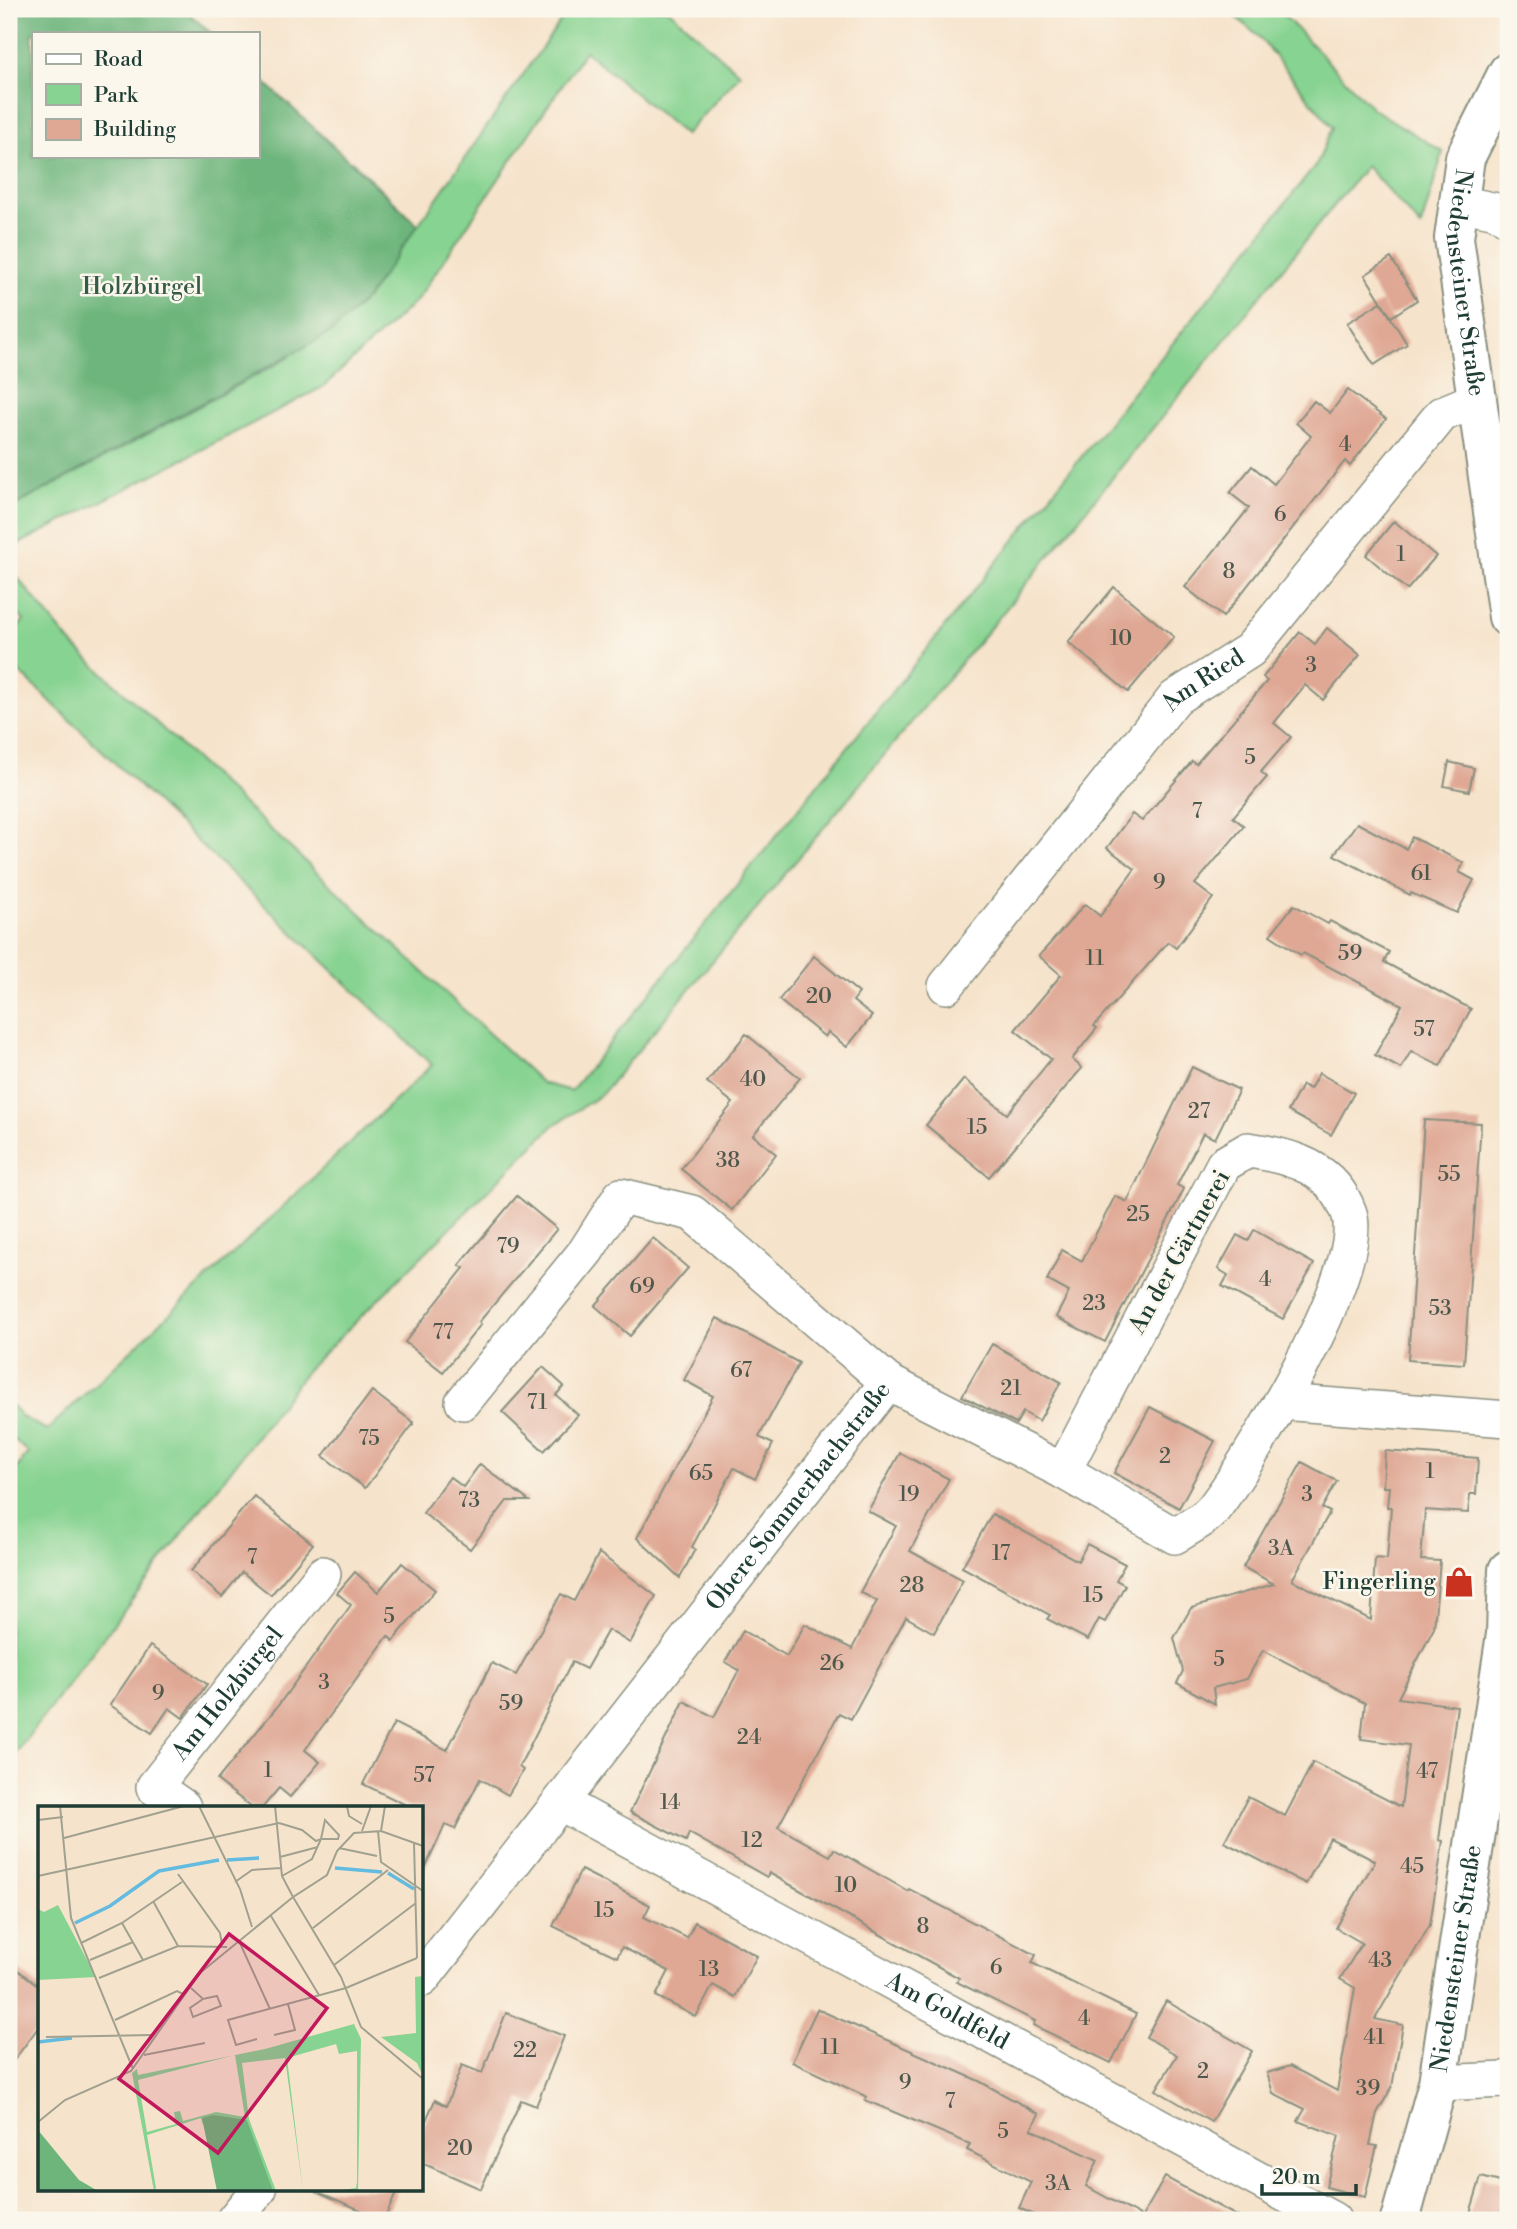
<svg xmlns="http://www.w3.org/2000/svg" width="1517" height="2229" font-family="'Libre Bodoni',serif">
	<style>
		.green { fill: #87d391; stroke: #538862; stroke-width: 2 }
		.forest { fill: #6db57b; stroke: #467958; stroke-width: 2 }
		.building { fill: #dfa894 }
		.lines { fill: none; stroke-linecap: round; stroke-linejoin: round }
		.minor-casing { stroke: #8a9080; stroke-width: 38 }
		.major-casing { stroke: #8a9080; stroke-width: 42 }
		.minor { stroke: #fff; stroke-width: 35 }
		.major { stroke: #fff; stroke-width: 38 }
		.labels { text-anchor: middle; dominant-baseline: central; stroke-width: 5; stroke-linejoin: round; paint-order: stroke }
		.number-label { font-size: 21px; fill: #4f584c }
		.street-label { font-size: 24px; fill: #1f3d34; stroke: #fbf7ec }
		.park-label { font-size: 24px; fill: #345b47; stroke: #fbf7ec }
		.poi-label { font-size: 24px; fill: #1f3d34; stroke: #fbf7ec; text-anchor: end }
		.inset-river { fill: none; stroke: #63bbe0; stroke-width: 3.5 }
		.inset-road { fill: none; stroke: #a0a18f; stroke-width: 2 }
		.view { fill: #c2185b; fill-opacity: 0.15; stroke: #c2185b; stroke-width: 3.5 }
		.inset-edge { fill: none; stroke: #1f3d34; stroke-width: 3.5 }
	</style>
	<rect width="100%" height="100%" fill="#fbf7ec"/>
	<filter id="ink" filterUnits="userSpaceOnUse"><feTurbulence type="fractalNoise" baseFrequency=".0143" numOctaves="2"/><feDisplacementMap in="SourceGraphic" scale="14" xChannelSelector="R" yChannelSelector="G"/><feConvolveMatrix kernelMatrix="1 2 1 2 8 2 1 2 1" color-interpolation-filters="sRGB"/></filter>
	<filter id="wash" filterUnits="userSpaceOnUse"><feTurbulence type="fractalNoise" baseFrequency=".00686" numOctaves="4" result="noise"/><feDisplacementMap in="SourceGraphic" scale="28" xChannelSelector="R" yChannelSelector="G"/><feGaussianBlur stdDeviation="1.57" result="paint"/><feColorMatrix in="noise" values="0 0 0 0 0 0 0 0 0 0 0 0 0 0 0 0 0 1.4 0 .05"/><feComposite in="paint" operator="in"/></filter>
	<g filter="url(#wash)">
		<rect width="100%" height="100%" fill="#f6e3cb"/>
		<g class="green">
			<path d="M 569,9 L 668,9 L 740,74 L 685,135 L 585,51 L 417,300 L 323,387 L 9,549 L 9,509 L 290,357 L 352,161 L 418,225 Z"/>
			<path d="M 1227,9 L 1278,9 L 1372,108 L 1443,152 L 1421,227 L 1366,166 L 1000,616 L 602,1094 L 553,1126 L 307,1370 L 9,1762 L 9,1477 L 29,1453 L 9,1436 L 9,1403 L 22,1417 L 47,1430 L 432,1065 L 9,662 L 9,638 L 24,620 L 9,607 L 9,567 L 70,642 L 542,1083 L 571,1091 L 1317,164 L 1332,127 L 1260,38 Z"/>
		</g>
		<path class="forest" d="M 9,9 L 184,9 L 211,33 L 33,33 L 33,156 L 257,156 L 257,75 L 418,225 L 367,298 L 332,332 L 9,509 Z"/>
		<g id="blocks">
			<g class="building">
				<path d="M 1391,258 L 1417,300 L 1391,317 L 1365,275 Z"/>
				<path d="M 1381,302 L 1407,344 L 1374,365 L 1347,323 Z"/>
				<path d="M 1348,390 L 1386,419 L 1350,466 L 1345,461 L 1223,617 L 1185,587 L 1249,508 L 1230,493 L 1252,466 L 1274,484 L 1311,436 L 1296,423 L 1314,401 L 1330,413 Z"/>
				<path d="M 1394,521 L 1436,556 L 1407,590 L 1366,555 Z"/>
				<path d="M 1114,587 L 1174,637 L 1128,692 L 1068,642 Z"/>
				<path d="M 1327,628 L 1360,655 L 1323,700 L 1305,685 L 1274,723 L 1291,737 L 1261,772 L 1267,777 L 1233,817 L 1244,826 L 1195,884 L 1213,898 L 1176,948 L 1168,942 L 1094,1026 L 1097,1028 L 1072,1059 L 1082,1068 L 989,1177 L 926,1125 L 964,1079 L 1007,1114 L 1051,1059 L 1015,1030 L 1061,975 L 1039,956 L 1085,904 L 1100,916 L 1135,869 L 1107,848 L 1132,814 L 1142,821 L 1192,761 L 1196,764 L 1267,681 L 1263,677 L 1300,632 L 1315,644 Z"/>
				<path d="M 1449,762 L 1474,768 L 1469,791 L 1444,786 Z"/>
				<path d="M 1357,823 L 1406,849 L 1412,837 L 1464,863 L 1459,872 L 1474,880 L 1457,913 L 1411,893 L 1410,895 L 1334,855 Z"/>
				<path d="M 1294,905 L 1328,924 L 1330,921 L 1389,952 L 1384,962 L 1471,1009 L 1440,1066 L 1411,1051 L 1401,1069 L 1375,1055 L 1402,1005 L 1303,953 L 1301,955 L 1270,935 Z"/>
				<path d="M 814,956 L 859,993 L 853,1001 L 872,1016 L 847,1047 L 828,1032 L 825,1037 L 779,1000 Z"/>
				<path d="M 746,1034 L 800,1078 L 753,1135 L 776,1154 L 732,1210 L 681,1169 L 733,1103 L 707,1082 Z"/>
				<path d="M 1192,1067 L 1239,1090 L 1215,1139 L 1203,1133 L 1177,1185 L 1184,1189 L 1105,1342 L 1056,1317 L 1069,1292 L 1047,1280 L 1062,1250 L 1082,1261 L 1115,1196 L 1127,1202 Z"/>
				<path d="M 1319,1073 L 1354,1093 L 1331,1135 L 1288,1111 L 1302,1085 L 1310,1089 Z"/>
				<path d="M 1424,1120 L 1481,1123 L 1464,1364 L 1408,1360 Z"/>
				<path d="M 517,1196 L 557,1229 L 479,1322 L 481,1324 L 443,1372 L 405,1342 L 464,1268 L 459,1265 Z"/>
				<path d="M 1254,1230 L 1314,1264 L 1283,1319 L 1222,1286 L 1228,1275 L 1218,1269 L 1237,1235 L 1248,1241 Z"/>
				<path d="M 653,1238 L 688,1268 L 630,1336 L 595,1306 Z"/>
				<path d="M 717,1318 L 799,1363 L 759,1437 L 773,1444 L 755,1479 L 734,1468 L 692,1547 L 695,1549 L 680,1578 L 637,1538 L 713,1396 L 684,1380 Z"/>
				<path d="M 992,1344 L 1061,1382 L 1039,1421 L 1023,1412 L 1016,1424 L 962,1396 Z"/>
				<path d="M 543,1367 L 564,1386 L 556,1395 L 578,1415 L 544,1451 L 502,1412 Z"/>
				<path d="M 372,1391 L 414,1423 L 365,1488 L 323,1456 Z"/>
				<path d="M 1150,1407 L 1215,1441 L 1179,1508 L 1114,1473 Z"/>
				<path d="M 1385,1451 L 1478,1458 L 1476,1494 L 1470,1494 L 1468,1513 L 1425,1510 L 1421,1560 L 1440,1561 L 1434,1628 L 1398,1698 L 1457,1706 L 1439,1840 L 1443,1841 L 1430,1925 L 1375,2019 L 1403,2025 L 1392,2087 L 1377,2113 L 1370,2145 L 1377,2146 L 1365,2197 L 1326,2187 L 1339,2136 L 1298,2121 L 1305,2109 L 1273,2093 L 1267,2073 L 1290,2066 L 1337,2091 L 1355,1988 L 1340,1979 L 1362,1943 L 1336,1928 L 1375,1861 L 1330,1838 L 1306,1884 L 1224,1842 L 1248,1797 L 1285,1816 L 1313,1762 L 1401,1807 L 1409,1745 L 1361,1739 L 1365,1703 L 1263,1650 L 1247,1679 L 1213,1688 L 1215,1704 L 1177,1683 L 1183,1671 L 1174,1638 L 1191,1608 L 1274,1584 L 1243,1567 L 1302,1462 L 1337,1481 L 1322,1508 L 1330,1512 L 1292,1580 L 1371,1620 L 1375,1558 L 1387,1559 L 1391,1507 L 1387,1507 L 1389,1487 L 1383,1487 Z"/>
				<path d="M 900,1453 L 949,1479 L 910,1551 L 963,1580 L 934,1633 L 906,1617 L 851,1719 L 839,1713 L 778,1827 L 830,1856 L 834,1849 L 908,1891 L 909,1889 L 1036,1955 L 1032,1963 L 1136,2014 L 1111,2063 L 1033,2025 L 1035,2021 L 957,1982 L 959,1978 L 769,1873 L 767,1877 L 689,1833 L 686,1841 L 630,1812 L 684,1701 L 714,1717 L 739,1670 L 725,1662 L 743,1631 L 787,1656 L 805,1624 L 852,1649 L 877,1601 L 860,1592 L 896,1526 L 868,1511 Z"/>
				<path d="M 480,1464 L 529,1501 L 507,1501 L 470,1549 L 423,1513 L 450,1477 L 463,1487 Z"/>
				<path d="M 254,1496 L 313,1544 L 271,1595 L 242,1572 L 222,1597 L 191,1571 Z"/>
				<path d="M 992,1514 L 1078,1561 L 1087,1544 L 1125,1564 L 1116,1580 L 1125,1585 L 1105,1622 L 1099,1619 L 1088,1640 L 1047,1619 L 1050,1615 L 962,1567 Z"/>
				<path d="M 599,1553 L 656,1596 L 630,1643 L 608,1630 L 586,1669 L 572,1662 L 519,1767 L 523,1770 L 508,1795 L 480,1779 L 455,1829 L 445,1825 L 422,1875 L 422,1807 L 410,1807 L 363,1784 L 394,1723 L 447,1750 L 492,1663 L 516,1675 L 561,1594 L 574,1601 Z"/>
				<path d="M 402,1563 L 435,1590 L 393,1641 L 388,1636 L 305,1750 L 320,1762 L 290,1797 L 279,1788 L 263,1807 L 251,1807 L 217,1780 L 277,1707 L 351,1605 L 337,1593 L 355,1572 L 378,1592 Z"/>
				<path d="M 150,1646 L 207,1684 L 183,1718 L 169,1708 L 152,1733 L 110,1705 Z"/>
				<path d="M 581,1870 L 650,1905 L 644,1917 L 687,1938 L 695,1922 L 757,1956 L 735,1997 L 713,1985 L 696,2017 L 656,1996 L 669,1971 L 622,1947 L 617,1957 L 553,1926 Z"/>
				<path d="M 9,1963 L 40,1987 L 40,2025 L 9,2067 Z"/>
				<path d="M 1166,2001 L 1252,2051 L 1211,2122 L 1156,2090 L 1177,2055 L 1146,2037 Z"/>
				<path d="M 817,2009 L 979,2081 L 1039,2114 L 1031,2129 L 1098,2160 L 1086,2186 L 1142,2217 L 1165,2177 L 1244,2220 L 1045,2220 L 1019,2208 L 1031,2182 L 967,2150 L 970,2144 L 865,2100 L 867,2097 L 792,2062 Z"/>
				<path d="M 506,2013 L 564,2036 L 536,2106 L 521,2100 L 481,2189 L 422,2163 L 422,2129 L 435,2100 L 446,2106 L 462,2065 L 482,2073 Z"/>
				<path d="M 1481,2177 L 1508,2184 L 1508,2220 L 1468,2220 Z"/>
				<path d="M 311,2189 L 398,2189 L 384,2220 Z"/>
			</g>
		</g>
	</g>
	<g filter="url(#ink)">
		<use href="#blocks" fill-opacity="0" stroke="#8a9080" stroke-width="2"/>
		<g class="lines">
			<g class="minor-casing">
				<g id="minor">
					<path d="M 1458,203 L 1497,211 L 1508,219"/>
					<path id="s1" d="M 946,986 L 1175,698 L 1250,650 L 1442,414 L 1478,399"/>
					<path d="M 1248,1150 C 1292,1156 1333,1168 1349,1213 C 1368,1268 1250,1461 1214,1508 C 1205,1520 1187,1528 1175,1536 L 1063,1471 L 1224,1164 Z"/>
					<path d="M 888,1382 L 1063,1471"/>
					<path d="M 1281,1402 L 1508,1419"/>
					<path id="s2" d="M 561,1803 L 1333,2220"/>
					<path id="s3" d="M 183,1807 L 154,1787 L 323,1574"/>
					<path id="s4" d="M 422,1979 L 888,1382 L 692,1213 L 621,1196 L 586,1251 L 463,1402"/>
					<path d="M 1438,2083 L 1505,2080 L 1508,2078"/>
					<path d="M 234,2220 L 259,2189"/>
				</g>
			</g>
			<g class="major-casing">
				<g id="major">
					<path id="s5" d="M 1508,72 L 1465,158 L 1454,238 L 1508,617"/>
					<path id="s6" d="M 1400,2220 L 1438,2083 L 1506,1634 L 1508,1570"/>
				</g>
			</g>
			<use href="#minor" class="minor"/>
			<use href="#major" class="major"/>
		</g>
	</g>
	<defs>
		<g id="shop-bare" transform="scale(2.415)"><path d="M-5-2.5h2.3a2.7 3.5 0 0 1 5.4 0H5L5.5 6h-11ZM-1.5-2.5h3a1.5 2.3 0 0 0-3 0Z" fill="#c8321e" stroke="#fbf7ec" stroke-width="2.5" paint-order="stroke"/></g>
	</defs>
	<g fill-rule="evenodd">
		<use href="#shop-bare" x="1459" y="1582"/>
	</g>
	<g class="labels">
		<g class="number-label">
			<text x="1345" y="445">4</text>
			<text x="1280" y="515">6</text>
			<text x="1401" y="555">1</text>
			<text x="1229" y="572">8</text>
			<text x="1121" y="639">10</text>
			<text x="1311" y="666">3</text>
			<text x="1250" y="758">5</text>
			<text x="1197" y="812">7</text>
			<text x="1421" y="874">61</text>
			<text x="1159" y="883">9</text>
			<text x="1350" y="954">59</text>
			<text x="1095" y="959">11</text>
			<text x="819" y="997">20</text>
			<text x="1424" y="1030">57</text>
			<text x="753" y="1080">40</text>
			<text x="1199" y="1112">27</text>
			<text x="977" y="1128">15</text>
			<text x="728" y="1161">38</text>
			<text x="1449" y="1175">55</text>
			<text x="1138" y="1215">25</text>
			<text x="508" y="1247">79</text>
			<text x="1265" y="1280">4</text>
			<text x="642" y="1287">69</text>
			<text x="1094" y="1304">23</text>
			<text x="1440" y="1309">53</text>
			<text x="443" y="1333">77</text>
			<text x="741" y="1371">67</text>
			<text x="1011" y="1389">21</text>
			<text x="537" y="1403">71</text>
			<text x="369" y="1439">75</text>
			<text x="1165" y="1457">2</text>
			<text x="1430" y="1472">1</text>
			<text x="701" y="1474">65</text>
			<text x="909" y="1495">19</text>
			<text x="1307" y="1495">3</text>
			<text x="469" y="1501">73</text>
			<text x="1281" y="1549">3A</text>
			<text x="1001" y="1554">17</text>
			<text x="252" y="1558">7</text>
			<text x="912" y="1586">28</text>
			<text x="1093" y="1596">15</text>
			<text x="389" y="1617">5</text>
			<text x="1219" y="1660">5</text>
			<text x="832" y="1664">26</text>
			<text x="324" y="1683">3</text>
			<text x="158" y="1694">9</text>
			<text x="511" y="1704">59</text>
			<text x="749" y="1738">24</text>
			<text x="268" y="1771">1</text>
			<text x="1427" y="1772">47</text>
			<text x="424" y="1776">57</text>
			<text x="670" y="1803">14</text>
			<text x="752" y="1841">12</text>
			<text x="1412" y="1867">45</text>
			<text x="846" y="1886">10</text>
			<text x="604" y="1911">15</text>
			<text x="923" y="1927">8</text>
			<text x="1380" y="1961">43</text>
			<text x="996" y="1968">6</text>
			<text x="709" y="1970">13</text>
			<text x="1084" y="2019">4</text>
			<text x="1374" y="2038">41</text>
			<text x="830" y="2048">11</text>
			<text x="525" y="2051">22</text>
			<text x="1203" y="2072">2</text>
			<text x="905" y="2083">9</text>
			<text x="1368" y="2089">39</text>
			<text x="950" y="2102">7</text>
			<text x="1003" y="2132">5</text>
			<text x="460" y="2149">20</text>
			<text x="1058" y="2184">3A</text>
		</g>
		<g class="street-label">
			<text stroke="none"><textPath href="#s5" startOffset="222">Niedensteiner Straße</textPath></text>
			<text stroke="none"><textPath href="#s1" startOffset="401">Am Ried</textPath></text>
			<text transform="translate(1180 1252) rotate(-61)">An der Gärtnerei</text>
			<text stroke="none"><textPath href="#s4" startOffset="612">Obere Sommerbachstraße</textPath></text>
			<text stroke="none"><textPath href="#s3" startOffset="154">Am Holzbürgel</textPath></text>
			<text stroke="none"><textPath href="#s6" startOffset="268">Niedensteiner Straße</textPath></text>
			<text stroke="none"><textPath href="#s2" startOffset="439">Am Goldfeld</textPath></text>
		</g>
		<g class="park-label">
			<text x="142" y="287">Holzbürgel</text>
		</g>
		<g class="poi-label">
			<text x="1436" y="1582">Fingerling</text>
		</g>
	</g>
	<g transform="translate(38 1806)">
		<rect width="385" height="385" fill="#f6e3cb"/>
		<path d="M 20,99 L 58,171 L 0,174 L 0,103 L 6,106 ZM 385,170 L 385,229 L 383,266 L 379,257 L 343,231 L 378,227 L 377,171 ZM 316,218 L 323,233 L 320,385 L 297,385 L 318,382 L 319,376 L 319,245 L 301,248 L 298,238 L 249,252 L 265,385 L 247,252 L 204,257 L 211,313 L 238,385 L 234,385 L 209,314 L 165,319 L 163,312 L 109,329 L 118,382 L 116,385 L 94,267 L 99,263 L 100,269 L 227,243 ZM 197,249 L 207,311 L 178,306 L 145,315 L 142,305 L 136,306 L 138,318 L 109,326 L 100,274 Z" fill="#87d391" fill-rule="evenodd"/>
		<path d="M 175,309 L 209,314 L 235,385 L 179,385 L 164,312 ZM 0,324 L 41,374 L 60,385 L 0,385 Z" fill="#6db57b"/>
		<path class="inset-river" d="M 189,54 L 221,52M 297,62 L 344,66M 350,67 L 376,83M 37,117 L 72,100 L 121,65 L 181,54M 0,236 L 34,232"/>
		<path class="inset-road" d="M 22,0 L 33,112 L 95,263M 161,0 L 202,83 L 214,121M 237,0 L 244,70 L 255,91 L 289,69 L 299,45 L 316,27 L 343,25 L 385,40M 309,0 L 311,10 L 324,18M 0,14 L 25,11M 241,17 L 264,24 L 278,35 L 283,33 L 300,33 L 301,29 L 287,14 L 283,33 L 274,53 L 244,70M 324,25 L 333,0M 340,25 L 343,56 L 385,85M 343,25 L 347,0M 26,32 L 146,0M 376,37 L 379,152M 301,42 L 339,50M 242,51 L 280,41M 140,68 L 182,127 L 184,138M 0,70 L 241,17M 197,76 L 214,64 L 243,62M 115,95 L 140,140M 233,110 L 281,189M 84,117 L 105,154M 275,122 L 350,64M 201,135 L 232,203M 43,137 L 84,117 L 144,76M 52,154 L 95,136M 296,159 L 378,97M 61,172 L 140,140 L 189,141M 153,182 L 165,193 L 179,190 L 183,200 L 155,211 L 152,202 L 165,193M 77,214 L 139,185 L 145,188M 236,229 L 257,224 L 250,198M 8,231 L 115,229M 219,233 L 198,239 L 190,214 L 308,182 L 379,152M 106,249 L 167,237M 0,316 L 27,294 L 93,265 L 162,167 L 255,91 L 303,171 L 323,221 L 385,273"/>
		<path class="view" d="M 191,128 L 289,202 L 180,347 L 81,273 Z"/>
		<rect width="385" height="385" class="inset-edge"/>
	</g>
	<rect width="1517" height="2229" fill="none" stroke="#fbf7ec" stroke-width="35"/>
	<rect x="32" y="32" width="228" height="126" fill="#fbf7ec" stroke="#a3ada2" stroke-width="2"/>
	<rect x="46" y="54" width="35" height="10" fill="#ffffff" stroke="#a3ada2" stroke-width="2"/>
	<text x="94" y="66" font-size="21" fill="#1f3d34">Road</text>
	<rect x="46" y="84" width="35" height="21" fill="#87d391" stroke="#a3ada2" stroke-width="2"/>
	<text x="94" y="102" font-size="21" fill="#1f3d34">Park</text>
	<rect x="46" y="119" width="35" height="21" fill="#dfa894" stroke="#a3ada2" stroke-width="2"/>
	<text x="94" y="136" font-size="21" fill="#1f3d34">Building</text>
	<path d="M1262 2184v10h94v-10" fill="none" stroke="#1f3d34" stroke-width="3.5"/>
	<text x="1272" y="2184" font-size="21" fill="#1f3d34" stroke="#fbf7ec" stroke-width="5" paint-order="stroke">20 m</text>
</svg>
